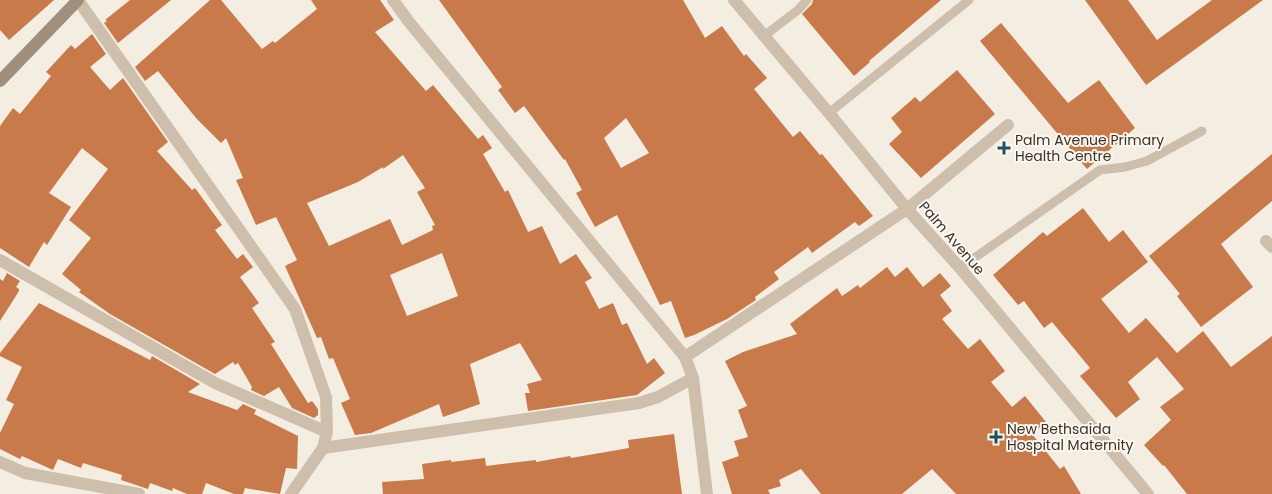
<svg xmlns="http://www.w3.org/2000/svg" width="1272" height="494" font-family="Poppins,sans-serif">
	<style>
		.building { fill: #c87a4b; fill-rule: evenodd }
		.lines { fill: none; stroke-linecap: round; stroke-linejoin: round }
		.service { stroke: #cdbfac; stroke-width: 9 }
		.minor { stroke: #cdbfac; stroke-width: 12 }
		.tertiary { stroke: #cdbfac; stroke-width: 12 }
		.secondary { stroke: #a18f7d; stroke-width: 12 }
		.poi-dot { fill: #1f515e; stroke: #fbf7ee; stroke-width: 2 }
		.labels { text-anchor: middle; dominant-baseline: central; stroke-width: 4; stroke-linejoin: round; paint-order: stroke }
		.poi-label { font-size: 14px; fill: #3b322b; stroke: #fbf7ee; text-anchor: start }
		.street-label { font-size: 14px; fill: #3b322b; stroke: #fbf7ee }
	</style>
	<rect width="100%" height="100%" fill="#f4ede1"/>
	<g class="building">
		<path d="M 0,0 L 54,0 L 9,40 L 0,30 Z"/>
		<path d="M 130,0 L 171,0 L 118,43 L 104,23 L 107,21 L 105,20 Z"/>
		<path d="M 210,0 L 221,0 L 262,49 L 273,41 L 275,43 L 317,9 L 311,0 L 380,0 L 394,20 L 375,32 L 426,91 L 433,85 L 478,139 L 483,135 L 492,148 L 483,154 L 505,192 L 508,190 L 528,232 L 542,226 L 560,264 L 576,254 L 592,278 L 585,282 L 599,309 L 613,303 L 622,325 L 627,323 L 647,364 L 654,358 L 665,373 L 637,395 L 528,411 L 525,393 L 530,393 L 527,384 L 542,380 L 520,343 L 470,364 L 480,404 L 443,417 L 439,404 L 371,433 L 355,435 L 341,403 L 350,399 L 333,358 L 329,359 L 321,337 L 317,338 L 285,266 L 297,260 L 276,217 L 256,225 L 236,180 L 243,178 L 226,138 L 221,143 L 196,118 L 158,71 L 145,81 L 135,67 ZM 403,155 L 425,188 L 417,192 L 435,225 L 432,226 L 433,230 L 402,245 L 390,219 L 329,246 L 307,203 L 358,182 L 383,167 L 383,169 ZM 442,253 L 458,296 L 407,316 L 390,275 Z"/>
		<path d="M 439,0 L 683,0 L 705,38 L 722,26 L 744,56 L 746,54 L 767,78 L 754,89 L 793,137 L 800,131 L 820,155 L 822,154 L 873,216 L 859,226 L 855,222 L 812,253 L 808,247 L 774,272 L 779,279 L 755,297 L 756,300 L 727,319 L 694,335 L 685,338 L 671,301 L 660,305 L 617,215 L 595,227 L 576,193 L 582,190 L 565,159 L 564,160 L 524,106 L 515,113 L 498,90 L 502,87 ZM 626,118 L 649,153 L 621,168 L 604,138 Z"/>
		<path d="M 813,0 L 941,0 L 869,61 L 870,62 L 854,76 L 802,14 L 812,4 Z"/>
		<path d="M 1085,0 L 1128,0 L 1157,40 L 1212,0 L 1263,0 L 1146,85 Z"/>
		<path d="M 1001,23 L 1068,103 L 1099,80 L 1135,128 L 1087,169 L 980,41 Z"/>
		<path d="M 92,34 L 106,54 L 90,67 L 110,90 L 123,78 L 168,142 L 157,151 L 192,190 L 195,188 L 222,225 L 215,230 L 237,259 L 243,254 L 253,267 L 240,277 L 259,303 L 252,308 L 275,342 L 271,344 L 308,403 L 312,401 L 318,409 L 318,415 L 314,418 L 292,408 L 279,387 L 264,396 L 251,390 L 252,387 L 238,363 L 235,365 L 233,362 L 215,374 L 110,314 L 79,292 L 81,290 L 62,274 L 91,238 L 69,220 L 108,169 L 82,148 L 49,193 L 71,207 L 47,245 L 44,242 L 29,267 L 0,248 L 0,126 L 13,108 L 20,114 L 51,76 L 46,72 L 71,45 L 75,49 Z"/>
		<path d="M 957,70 L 995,114 L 921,178 L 889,144 L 902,132 L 891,118 L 915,97 L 920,102 Z"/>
		<path d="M 1272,154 L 1272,201 L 1221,244 L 1253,287 L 1201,327 L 1177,296 L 1180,294 L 1149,256 Z"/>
		<path d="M 1083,208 L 1109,242 L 1123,230 L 1148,262 L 1101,299 L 1129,333 L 1146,318 L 1177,353 L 1203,331 L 1231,367 L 1272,336 L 1272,494 L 1187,494 L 1164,465 L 1163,466 L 1144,445 L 1171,420 L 1160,407 L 1184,389 L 1157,357 L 1128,382 L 1140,399 L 1116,418 L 1080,376 L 1090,368 L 1052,322 L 1044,328 L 1024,301 L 1018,305 L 993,275 L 1043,232 L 1047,236 Z"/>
		<path d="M 887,267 L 895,277 L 907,267 L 923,287 L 940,273 L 951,286 L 940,295 L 952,311 L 942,319 L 968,349 L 980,339 L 1005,371 L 991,382 L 1012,407 L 1025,396 L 1046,422 L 1032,434 L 1060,469 L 1064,466 L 1081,494 L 956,494 L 932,469 L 902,494 L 821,494 L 801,469 L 779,480 L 781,486 L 768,490 L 770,494 L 732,494 L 722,462 L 739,456 L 734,441 L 748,437 L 738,410 L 747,406 L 725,361 L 743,352 L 797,334 L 790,324 L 837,288 L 842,296 L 858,285 L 860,288 Z"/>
		<path d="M 7,273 L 20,281 L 16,287 L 19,289 L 19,291 L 0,321 L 0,279 L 3,281 Z"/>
		<path d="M 39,303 L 150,360 L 152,356 L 200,384 L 188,392 L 237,410 L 243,404 L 256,410 L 254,414 L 298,436 L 297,469 L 286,468 L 280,494 L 245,488 L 243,494 L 234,494 L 206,483 L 202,494 L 187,494 L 173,488 L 172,491 L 150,483 L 148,489 L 121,480 L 122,475 L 83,463 L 81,468 L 58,459 L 53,470 L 22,456 L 20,459 L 0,449 L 0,433 L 14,404 L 6,400 L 22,367 L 0,356 L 0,353 Z"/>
		<path d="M 674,434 L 682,494 L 383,494 L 382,482 L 424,479 L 422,464 L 451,460 L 451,462 L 485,458 L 486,466 L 536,460 L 536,462 L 570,456 L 571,458 L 629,448 L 628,440 Z"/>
	</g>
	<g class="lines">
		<g class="service">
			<path d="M 764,36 L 798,10 L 807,0"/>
			<path d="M 829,113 L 969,0"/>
			<path d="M 960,268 L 1100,170 L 1125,167 L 1147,161 L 1202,131"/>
		</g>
		<g class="minor">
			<path d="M 78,0 L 295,309 L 326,397 L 327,432 L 323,448 L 291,494"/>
			<path d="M 393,0 L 409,22 L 685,357 L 693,378 L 707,494"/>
			<path d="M 1266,241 L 1272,247"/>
			<path d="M 0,260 L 215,383 L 327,432"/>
			<path d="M 685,357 L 907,209 L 1008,125"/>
			<path d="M 323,448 L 639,403 L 658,397 L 693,378"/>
			<path d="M 0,462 L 25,473 L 139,494"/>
		</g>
		<path class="tertiary" d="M 734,0 L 829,113 L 907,209 L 960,268 L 1148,494"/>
		<path class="secondary" d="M 0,81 L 78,0"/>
	</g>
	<g class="poi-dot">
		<path d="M1001.5 140.5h5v5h5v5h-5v5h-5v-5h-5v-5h5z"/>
		<path d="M993.5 429.5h5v5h5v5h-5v5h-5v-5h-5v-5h5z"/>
	</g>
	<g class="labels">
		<g class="poi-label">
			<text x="1015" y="140">Palm Avenue Primary<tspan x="1015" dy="16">Health Centre</tspan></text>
			<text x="1007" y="429">New Bethsaida<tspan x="1007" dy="16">Hospital Maternity</tspan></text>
		</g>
		<g class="street-label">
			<text transform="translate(952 238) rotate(49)">Palm Avenue</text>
		</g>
	</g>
</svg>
